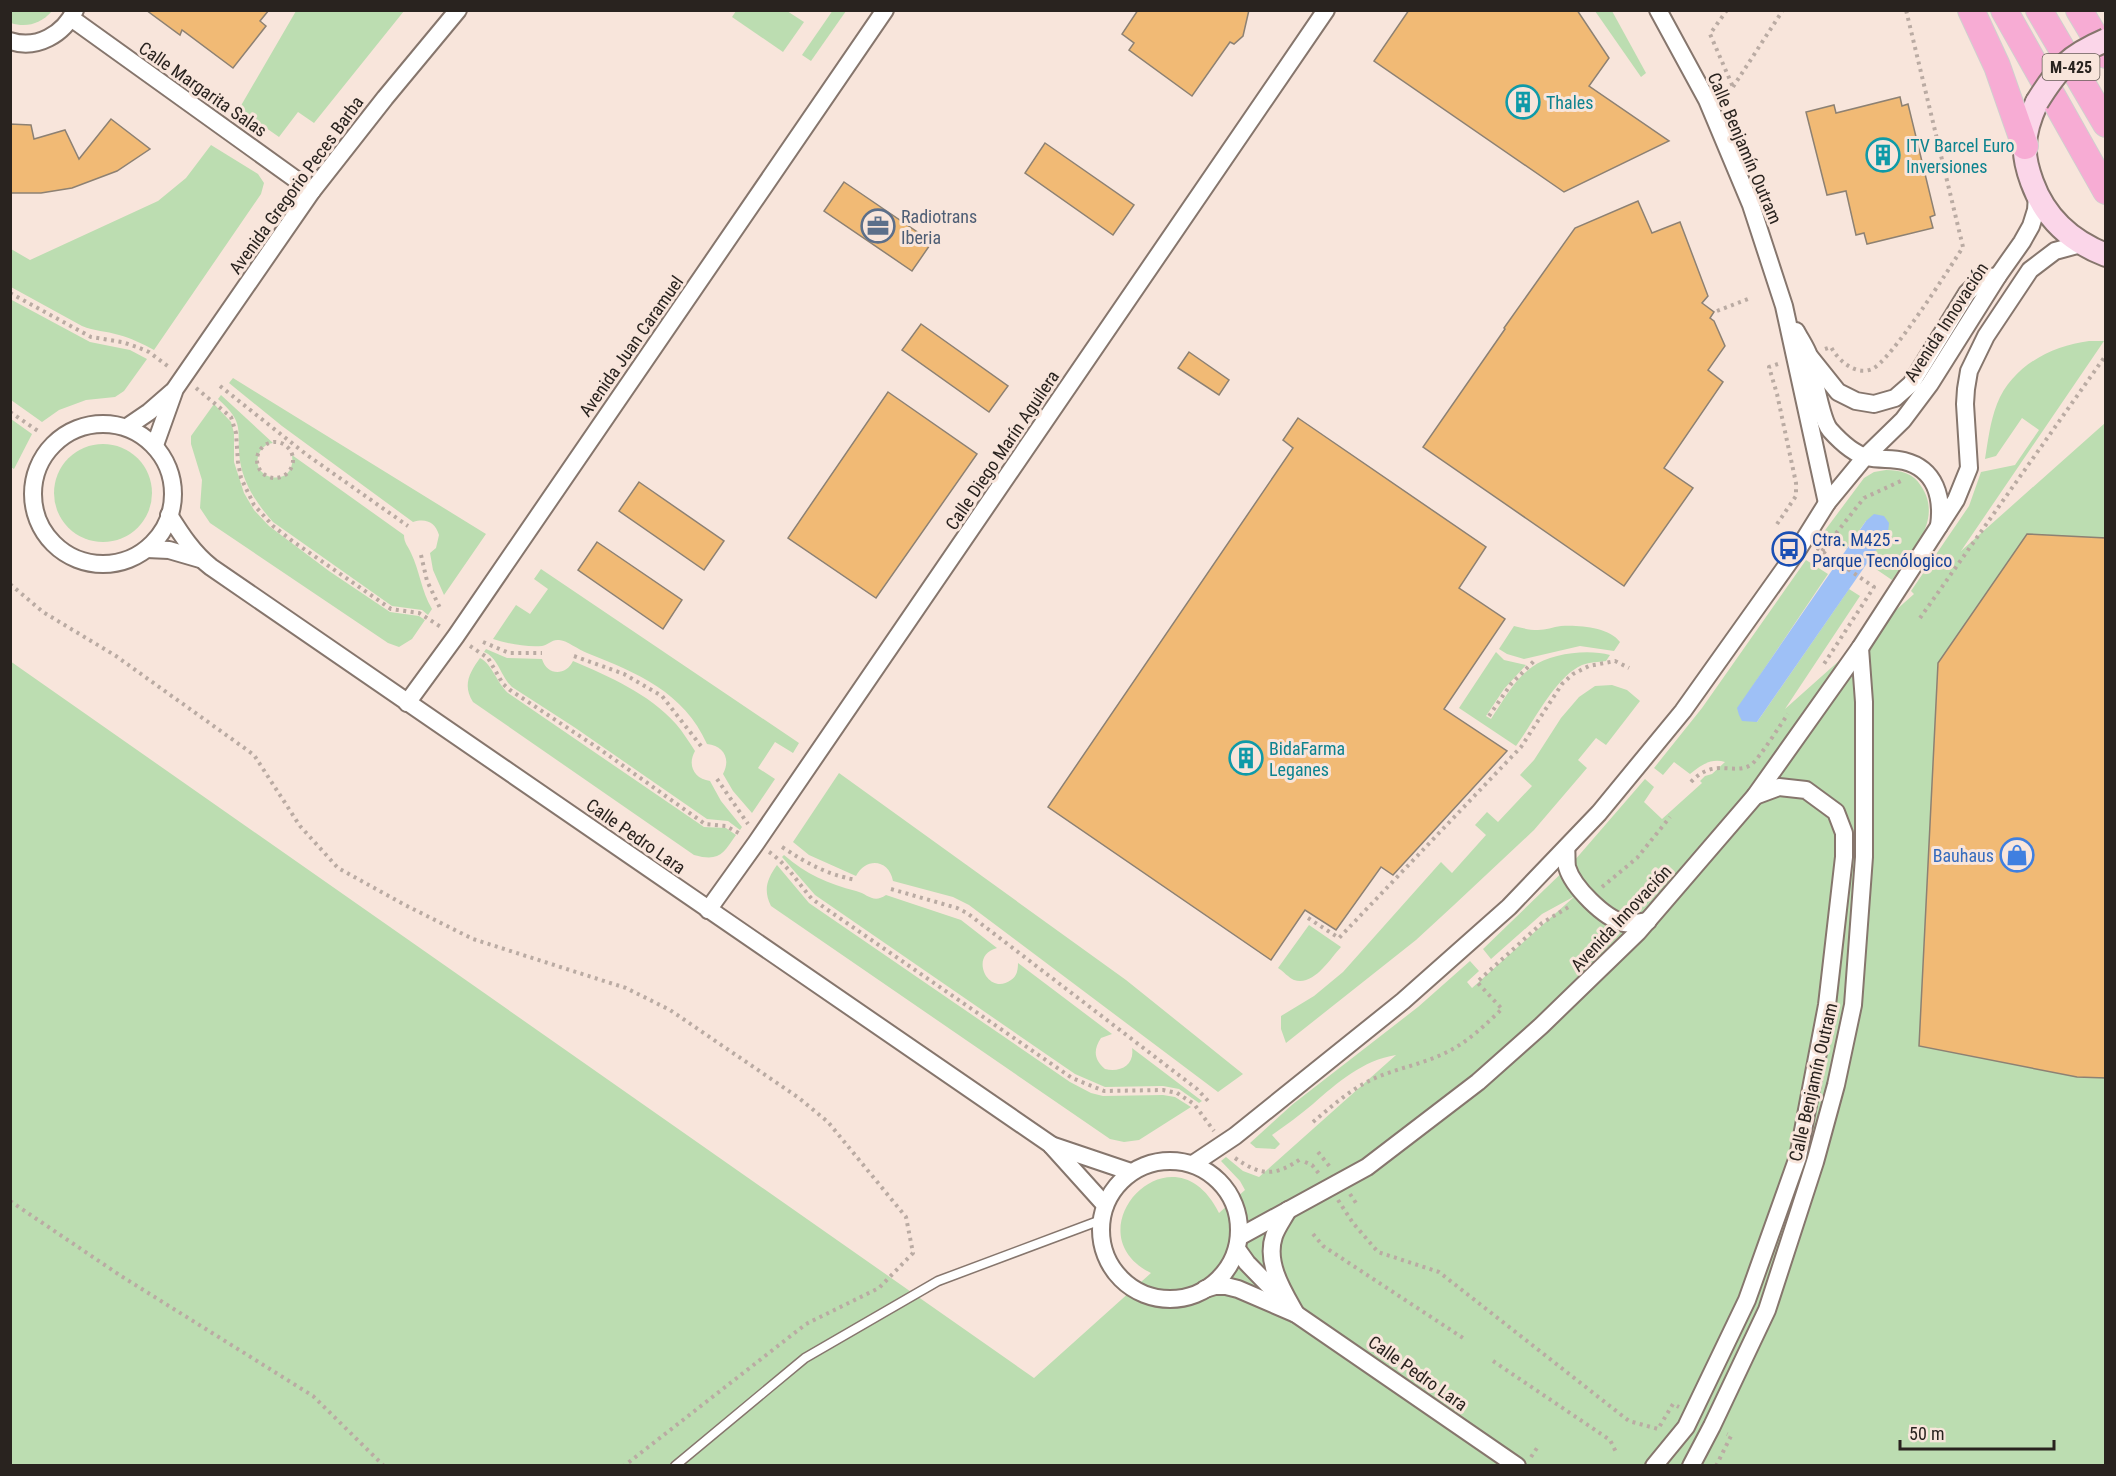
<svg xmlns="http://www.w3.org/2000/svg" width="2116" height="1476" font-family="'Roboto Condensed',sans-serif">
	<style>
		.green { fill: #bcddb1 }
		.water { fill: #9ec0f6 }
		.building { fill: #f1ba75; stroke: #8d8173; stroke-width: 1.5 }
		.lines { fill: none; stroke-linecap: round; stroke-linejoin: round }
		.lane-casing { stroke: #86766d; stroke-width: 11 }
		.street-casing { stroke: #86766d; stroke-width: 20 }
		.secondary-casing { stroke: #86766d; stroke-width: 26 }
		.primary-casing { stroke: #d0cfce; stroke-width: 28 }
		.path { stroke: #baaba3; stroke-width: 4; stroke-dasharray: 3 4.5; stroke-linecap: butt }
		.lane { stroke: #fff; stroke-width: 8 }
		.street { stroke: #fff; stroke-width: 16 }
		.secondary { stroke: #fbd6e9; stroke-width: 22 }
		.primary { stroke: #f7acd4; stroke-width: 26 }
		.secondary-bridge-casing { stroke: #86766d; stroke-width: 26; stroke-linecap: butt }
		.secondary-bridge { stroke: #fbd6e9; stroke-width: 22 }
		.labels { text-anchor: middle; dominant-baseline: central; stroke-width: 6; stroke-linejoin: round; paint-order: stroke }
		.shield { fill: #f8e5db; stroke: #675d57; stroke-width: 1.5 }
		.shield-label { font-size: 16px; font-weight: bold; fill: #29231f }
		.street-label { font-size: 18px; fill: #29231f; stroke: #f8e5db }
		.culture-label { font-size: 18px; fill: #0d838f; stroke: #f8e5db; text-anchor: start }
		.service-label { font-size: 18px; fill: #4e5e75; stroke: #f8e5db; text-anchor: start }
		.transit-label { font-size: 18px; fill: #164399; stroke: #f8e5db; text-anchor: start }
		.shop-label { font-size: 18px; fill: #366cbe; stroke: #f8e5db; text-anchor: end }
	</style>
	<rect width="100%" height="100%" fill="#f8e5db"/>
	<g class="green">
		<path d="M 833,10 L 846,11 L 811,61 L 802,55 Z"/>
		<path d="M 10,11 L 11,10 L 52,11 C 41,24 26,28 11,23 Z"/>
		<path d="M 296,11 L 404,11 L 314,123 L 298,112 L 279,137 L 239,109 Z"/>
		<path d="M 736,11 L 787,11 L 804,22 L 783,52 L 732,17 Z"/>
		<path d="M 1595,11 L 1612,11 L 1646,73 L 1641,77 Z"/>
		<path d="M 211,145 L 258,174 L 264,183 L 261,194 L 154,350 C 143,344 131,338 119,335 C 106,331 94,331 82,326 L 11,287 L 11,249 L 30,260 L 158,201 L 186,178 Z"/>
		<path d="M 10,299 L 90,342 L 130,350 L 147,359 L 124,391 L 115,397 L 86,400 L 59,410 L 42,422 L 11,400 Z"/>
		<path d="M 2089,341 L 2104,341 L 1961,551 L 2105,423 L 2105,1465 L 11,1465 L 10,661 L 1034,1378 L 1151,1273 C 1069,1232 1173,1120 1219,1213 L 1245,1190 L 1240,1181 L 1221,1161 L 1226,1157 L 1243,1171 L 1259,1177 L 1396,1055 C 1363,1060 1337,1083 1313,1104 C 1300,1115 1286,1125 1272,1135 L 1280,1144 L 1275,1149 L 1256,1148 L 1250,1143 L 1293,1104 L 1418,1007 L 1470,961 L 1479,971 L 1467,982 L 1472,988 L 1575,896 L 1542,914 L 1491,959 L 1483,949 L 1574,861 L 1645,779 L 1654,787 L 1644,802 L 1662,819 L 1702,783 L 1700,781 L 1705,776 L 1712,774 L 1725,762 C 1711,758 1701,765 1690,774 L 1674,762 L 1663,775 L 1654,768 L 1702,708 L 1806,560 L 1828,574 L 1738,708 L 1757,722 L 1849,589 L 1860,596 L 1785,709 L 1914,594 L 1911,591 L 1969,506 L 1981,472 L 2015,465 L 2039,430 L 2022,418 L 1996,456 L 1985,459 C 1988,441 1990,422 1997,404 C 2012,366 2051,346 2089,341 Z"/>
		<path d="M 233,378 L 486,534 L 444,595 L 433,570 L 430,553 L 436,548 L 439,535 C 435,522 426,518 413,522 L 282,426 L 229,383 Z"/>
		<path d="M 221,395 L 273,443 C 266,444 261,448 259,454 C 248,480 297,490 292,455 L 404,535 C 404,543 408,546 411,553 C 420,572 421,590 432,609 L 428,615 L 422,610 L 392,606 L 273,522 C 257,504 244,485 240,461 C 236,429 246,424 218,399 Z"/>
		<path d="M 214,404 L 231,422 L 234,433 L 234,462 L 244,493 L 254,510 L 269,526 L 329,571 L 390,612 L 419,616 L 425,620 L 412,639 L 399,647 L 388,643 L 210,523 L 200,508 L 202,480 L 191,444 L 191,436 Z"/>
		<path d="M 11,419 L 32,434 L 14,469 L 11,467 Z"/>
		<circle cx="103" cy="493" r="49"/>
		<path d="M 1886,470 C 1901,470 1913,473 1921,486 C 1944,520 1911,552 1892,580 L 1867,563 L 1888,532 L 1866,521 L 1846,549 L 1823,533 L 1864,478 L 1874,472 Z"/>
		<path d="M 541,569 L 799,743 L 793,753 L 775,742 L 758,768 L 775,779 L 752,813 L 733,791 L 723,774 C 731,759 724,746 707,744 C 684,692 637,673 587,653 C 579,650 566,640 559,640 C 552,639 548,645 542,646 C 525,647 509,644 493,639 L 516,605 L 530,614 L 548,589 L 534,579 Z"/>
		<path d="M 1514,626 C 1522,628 1529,630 1538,630 C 1546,630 1553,627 1561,626 C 1579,625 1609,627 1620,642 L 1614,651 L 1580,646 L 1524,659 L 1507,654 L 1499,649 Z"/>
		<path d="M 486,649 L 507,658 L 542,659 C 547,676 566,676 573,661 C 610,677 648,693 676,724 C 683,732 689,742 695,751 C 687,765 694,779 710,781 L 721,801 L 742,827 L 740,830 L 728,821 L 707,819 L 574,727 L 512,687 C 501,677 498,657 484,652 Z"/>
		<path d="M 1496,652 L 1504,660 L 1526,665 L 1504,689 L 1486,716 L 1491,719 C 1503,701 1514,680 1532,667 C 1551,653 1588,649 1610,655 L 1606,661 C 1598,662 1590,662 1582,665 C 1555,677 1534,722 1516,746 L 1459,708 Z"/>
		<path d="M 480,658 C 492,664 497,683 508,693 L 704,827 L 726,828 L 736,835 C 723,854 719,862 694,855 L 473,702 C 462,685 470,672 480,658 Z"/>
		<path d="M 1612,685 L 1627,690 L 1640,701 L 1606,745 L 1596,738 L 1578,760 L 1587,768 L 1534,830 L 1454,905 L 1416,940 L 1286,1043 L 1281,1029 L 1281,1016 L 1314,996 L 1343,972 L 1441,862 L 1452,873 L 1486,835 L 1475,825 L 1487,812 L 1498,822 L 1532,786 L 1520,775 L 1534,760 L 1561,718 L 1579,697 L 1595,686 Z"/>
		<path d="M 839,773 L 1126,980 L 1243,1074 L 1218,1092 L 969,905 L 953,897 L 893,881 C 889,859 866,857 856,876 L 809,855 L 793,842 Z"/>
		<path d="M 784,855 C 806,874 828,884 856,891 C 868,894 873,904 886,895 L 961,920 L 997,948 C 968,955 988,997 1011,980 C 1017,976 1018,970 1018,963 L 1112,1034 L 1101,1038 C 1093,1050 1094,1060 1105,1069 C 1120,1073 1135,1065 1132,1048 L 1202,1101 L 1199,1103 L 1179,1089 L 1163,1086 L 1105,1087 L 1075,1074 L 815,895 L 782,857 Z"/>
		<path d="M 777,865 L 809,903 L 1070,1082 L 1091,1093 L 1103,1096 L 1163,1095 L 1175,1097 L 1191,1107 L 1139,1140 L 1124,1142 L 1110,1139 L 771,906 C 763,890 767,879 777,865 Z"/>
		<path d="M 1309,925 L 1341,947 C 1330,959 1313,987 1294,980 C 1289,978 1283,971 1278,968 Z"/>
	</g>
	<path class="water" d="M 1874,514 L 1884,516 L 1889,523 L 1888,533 L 1757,722 L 1742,721 L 1739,715 L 1737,708 L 1866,521 Z"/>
	<g class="building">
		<path d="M 146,10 L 269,10 L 260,21 L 266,26 L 233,68 L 182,30 L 180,35 Z"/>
		<path d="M 1138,10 L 1249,10 L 1243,36 L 1234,44 L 1230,42 L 1192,96 L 1129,50 L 1134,43 L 1122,34 Z"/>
		<path d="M 1409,10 L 1577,10 L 1609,58 L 1589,86 L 1669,141 L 1564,192 L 1374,61 Z"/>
		<path d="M 1900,97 L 1902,106 L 1908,104 L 1935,215 L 1930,217 L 1933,228 L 1867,244 L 1864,233 L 1856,235 L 1846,191 L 1827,195 L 1806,112 L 1834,105 L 1836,113 Z"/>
		<path d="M 111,119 L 150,149 L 117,171 L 72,188 L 41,193 L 10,193 L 10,124 L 31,125 L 34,139 L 65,130 L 79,159 Z"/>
		<path d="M 1045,143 L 1134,205 L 1113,235 L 1025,173 Z"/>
		<path d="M 844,182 L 932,242 L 912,271 L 824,211 Z"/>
		<path d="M 1638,201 L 1652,233 L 1680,222 L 1708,296 L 1702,303 L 1714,312 L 1710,318 L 1714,321 L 1725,346 L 1708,370 L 1723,382 L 1664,468 L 1693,488 L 1624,586 L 1423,447 L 1505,329 L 1504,328 L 1575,228 Z"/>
		<path d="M 921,324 L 1008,386 L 989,412 L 902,350 Z"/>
		<path d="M 1189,352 L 1229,380 L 1219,395 L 1178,368 Z"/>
		<path d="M 888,392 L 977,454 L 876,598 L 788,538 Z"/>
		<path d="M 1298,418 L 1486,547 L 1459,588 L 1505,619 L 1444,709 L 1507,751 L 1393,875 L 1381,867 L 1336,930 L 1305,910 L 1271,960 L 1048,807 L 1293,448 L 1283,440 Z"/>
		<path d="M 639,482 L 724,541 L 704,570 L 619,511 Z"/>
		<path d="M 2027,534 L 2106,538 L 2106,1078 L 2077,1077 L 1919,1046 L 1938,663 Z"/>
		<path d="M 597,542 L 682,600 L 663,629 L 578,570 Z"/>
	</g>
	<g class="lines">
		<g class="lane-casing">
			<path id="lane" d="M 675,1466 L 805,1358 L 938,1281 L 1101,1220"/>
		</g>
		<g class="street-casing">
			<g id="street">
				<path d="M 1658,10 L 1707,100 L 1751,205 L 1784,306 L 1827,503"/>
				<path d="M 71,18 L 312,191"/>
				<path d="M 10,41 C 37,50 64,34 75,10"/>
				<path d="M 1796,331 C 1800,339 1806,347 1809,356 C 1813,371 1821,420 1830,430 C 1839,440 1854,454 1867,457 C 1879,460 1892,458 1904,461 C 1936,469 1943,498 1939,526"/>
				<path d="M 1810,357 L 1838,392 L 1856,401 L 1874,404 L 1895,398 L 1911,384 L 1967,293 C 1977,283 1984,278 1998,276"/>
				<circle cx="103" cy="494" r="70"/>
				<path d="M 127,427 L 149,412 L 172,392"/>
				<path d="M 155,445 L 175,389 L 312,191 L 385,98 L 458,10"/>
				<path d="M 169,515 C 181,534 193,553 211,567 L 1050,1144 L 1105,1205"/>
				<path d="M 147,549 L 169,550 L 200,559"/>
				<path d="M 407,703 L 456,636 L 885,10"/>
				<path d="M 1566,848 C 1567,854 1566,861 1567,867 C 1573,887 1604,918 1624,923 C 1632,925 1640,922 1648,921"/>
				<path d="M 708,910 L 756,843 L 1326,10"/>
				<path d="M 1051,1145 L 1131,1172"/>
				<circle cx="1170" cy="1230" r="69"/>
				<path d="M 1193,1164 L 1235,1136 L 1403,1001 L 1509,907 L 1599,813 L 1683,711 L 1797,551 L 1827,503 L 1865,457 L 1903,420 L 1930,384 L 1998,276 L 2022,242 L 2031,226 L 2036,210 L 2037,195"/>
				<path d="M 1288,1210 C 1284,1218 1277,1227 1274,1236 C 1265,1263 1283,1291 1296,1314"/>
				<path d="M 1239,1237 L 1367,1167 L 1478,1082 L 1541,1026 L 1638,932 L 1755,796 L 1860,648 L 1956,500 L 1969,468 L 1965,404 L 1966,389 L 1969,371 L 1986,336 L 2030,270 L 2055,251 L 2081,244"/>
				<path d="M 1237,1249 L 1247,1263 L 1283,1300"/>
				<path d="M 1205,1289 L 1215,1286 L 1226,1286 L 1238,1289 L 1296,1314 L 1517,1466"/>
				<path d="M 1654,1466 L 1686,1427 L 1747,1300 L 1798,1157 L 1827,1005 L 1844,857 L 1844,833 L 1836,812 L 1806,790 L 1779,787 L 1755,796"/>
				<path d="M 1691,1466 L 1712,1426 L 1767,1310 L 1815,1162 L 1836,1085 L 1853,1005 L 1864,857 L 1864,702 L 1860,648"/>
			</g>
		</g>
		<g class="secondary-casing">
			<path id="secondary" d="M 2037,102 C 2031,115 2025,131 2025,146 C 2024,158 2028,171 2032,182 C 2045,218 2070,241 2106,255"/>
		</g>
		<g class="primary-casing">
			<g id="primary">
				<path d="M 1971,10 L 1997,66 L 2025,146"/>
				<path d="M 2004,10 L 2106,191"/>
				<path d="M 2039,10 L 2106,124"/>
				<path d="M 2079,10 L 2106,55"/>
			</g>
		</g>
		<g class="path">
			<path d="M 1727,10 L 1710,34 L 1733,87"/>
			<path d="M 1733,87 L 1783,10"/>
			<path d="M 10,293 L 91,337 L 122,342 L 137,347 L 149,352 L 169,367"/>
			<path d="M 1717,311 L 1748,299"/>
			<path d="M 1825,349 L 1831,347 C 1838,360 1855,376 1872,369 C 1890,362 1949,269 1963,247 L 1906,10"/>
			<path d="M 220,386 L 307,455 L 408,526"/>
			<path d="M 196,388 L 231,417 L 236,433 L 238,462 L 241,478 L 254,505 L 273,526 L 291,540 L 391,609 L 419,613 L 441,627"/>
			<path d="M 10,412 L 41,433"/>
			<circle cx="275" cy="460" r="18"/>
			<path d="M 1777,524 L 1796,496 L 1796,483 L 1777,394 L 1769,367 L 1778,364"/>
			<path d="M 1817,548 L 1874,587 L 1824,664"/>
			<path d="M 1822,551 L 1864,498 L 1903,480"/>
			<path d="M 421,555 L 427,581 L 440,608"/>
			<path d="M 10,584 L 43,612 L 116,656 L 254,755 L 300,826 L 338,868 L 405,905 L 473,939 L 626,988 L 670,1010 L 799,1098 L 828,1122 L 906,1217 L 913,1253 L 879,1288 L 806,1324 L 624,1466"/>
			<path d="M 1920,618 L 2106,355"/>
			<path d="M 483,642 L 509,653 L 542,653"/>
			<path d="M 470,646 L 488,658 L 503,684 L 510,690 L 601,750 L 705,824 L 726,826 L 742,835"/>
			<path d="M 574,656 L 624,674 L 662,696 L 701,746"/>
			<path d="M 1489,716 L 1511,684 L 1534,661"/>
			<path d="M 717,779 L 748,824"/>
			<path d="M 1691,782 C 1715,756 1735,777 1752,764 C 1761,756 1780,725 1788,714"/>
			<path d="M 782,847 C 808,864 826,874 856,880"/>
			<path d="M 769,852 C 787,864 798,883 812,899 L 1072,1078 L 1104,1091 L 1163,1090 L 1177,1093 L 1194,1104 L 1214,1131"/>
			<path d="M 1602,887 L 1637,858 L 1670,817"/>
			<path d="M 891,889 L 957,908 L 967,913 L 1197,1089 L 1210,1103"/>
			<path d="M 1308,918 L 1339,938 L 1521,747 L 1562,684 L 1573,674 L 1589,666 L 1615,661 L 1629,668"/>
			<path d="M 1313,1122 C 1332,1106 1351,1089 1373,1079 C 1397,1068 1424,1064 1447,1052 C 1468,1042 1486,1024 1502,1009 L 1477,982 L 1542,923 L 1572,905"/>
			<path d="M 1318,1152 L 1330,1167"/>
			<path d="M 1235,1158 C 1261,1176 1275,1177 1302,1158"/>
			<path d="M 1305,1162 L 1312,1165 L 1320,1175"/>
			<path d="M 1350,1194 L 1358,1206"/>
			<path d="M 1338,1200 L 1353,1223 L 1378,1252 L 1439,1272 L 1629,1421 L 1658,1429 L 1673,1404 L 1679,1407"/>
			<path d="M 10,1201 L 121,1276 L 313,1396 L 384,1466"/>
			<path d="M 1313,1234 L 1323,1246 L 1463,1338"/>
			<path d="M 1493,1361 L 1610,1440 L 1617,1454"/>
			<path d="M 1531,1457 L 1539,1445"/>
			<path d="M 1716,1466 L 1731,1436 L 1727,1434"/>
		</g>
		<use href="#lane" class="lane"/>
		<use href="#street" class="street"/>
		<use href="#secondary" class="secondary"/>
		<use href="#primary" class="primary"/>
		<g class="secondary-bridge-casing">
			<path id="secondary-bridge" d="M 2037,102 C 2058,68 2069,56 2106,40"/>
		</g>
		<use href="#secondary-bridge" class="secondary-bridge"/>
	</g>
	<defs>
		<g id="building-ring" transform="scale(1.725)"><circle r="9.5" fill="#f8e5db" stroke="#0f9aa8" stroke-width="1.5"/><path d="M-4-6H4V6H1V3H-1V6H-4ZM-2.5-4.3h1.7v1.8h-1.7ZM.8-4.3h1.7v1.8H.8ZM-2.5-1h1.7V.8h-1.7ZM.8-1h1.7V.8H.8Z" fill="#0f9aa8"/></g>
		<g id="office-ring" transform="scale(1.725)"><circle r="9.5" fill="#f8e5db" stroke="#5c6f8a" stroke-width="1.5"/><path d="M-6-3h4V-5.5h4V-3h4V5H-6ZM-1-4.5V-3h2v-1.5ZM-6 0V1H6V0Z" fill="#5c6f8a"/></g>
		<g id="bus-ring" transform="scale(1.725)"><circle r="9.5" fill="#f8e5db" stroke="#1a4fb4" stroke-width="1.5"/><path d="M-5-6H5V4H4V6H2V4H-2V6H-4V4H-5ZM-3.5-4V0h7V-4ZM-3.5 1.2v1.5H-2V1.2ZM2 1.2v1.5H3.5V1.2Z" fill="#1a4fb4"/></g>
		<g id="shop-ring" transform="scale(1.725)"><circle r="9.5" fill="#f8e5db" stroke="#3f7fe0" stroke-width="1.5"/><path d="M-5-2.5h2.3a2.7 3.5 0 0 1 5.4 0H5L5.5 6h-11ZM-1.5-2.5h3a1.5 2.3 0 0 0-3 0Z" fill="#3f7fe0"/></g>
	</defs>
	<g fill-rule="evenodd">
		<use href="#building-ring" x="1523" y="102"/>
		<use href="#building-ring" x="1883" y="155"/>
		<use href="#office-ring" x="878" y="226"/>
		<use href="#bus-ring" x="1789" y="549"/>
		<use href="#building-ring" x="1246" y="758"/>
		<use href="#shop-ring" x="2017" y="855"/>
	</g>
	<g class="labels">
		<rect class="shield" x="2042.5" y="54" width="57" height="26" rx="4.5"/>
		<g class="shield-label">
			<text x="2071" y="67">M-425</text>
		</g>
		<g class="street-label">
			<text transform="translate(203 89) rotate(35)">Calle Margarita Salas</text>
			<text transform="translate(1745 148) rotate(67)">Calle Benjamín Outram</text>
			<text transform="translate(296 185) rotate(-54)">Avenida Gregorio Peces Barba</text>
			<text transform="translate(1946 322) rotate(-57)">Avenida Innovación</text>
			<text transform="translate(631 346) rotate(-55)">Avenida Juan Caramuel</text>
			<text transform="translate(1002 450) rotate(-56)">Calle Diego Marín Aguilera</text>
			<text transform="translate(636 836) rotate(35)">Calle Pedro Lara</text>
			<text transform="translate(1621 918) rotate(-47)">Avenida Innovación</text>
			<text transform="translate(1813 1082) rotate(-77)">Calle Benjamín Outram</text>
			<text transform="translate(1418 1373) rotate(35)">Calle Pedro Lara</text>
		</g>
		<g class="culture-label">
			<text x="1546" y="102">Thales</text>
			<text x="1906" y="145">ITV Barcel Euro<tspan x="1906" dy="21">Inversiones</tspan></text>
			<text x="1269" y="748">BidaFarma<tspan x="1269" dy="21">Leganes</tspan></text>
		</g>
		<g class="service-label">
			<text x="901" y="216">Radiotrans<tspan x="901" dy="21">Iberia</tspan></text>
		</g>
		<g class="transit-label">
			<text x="1812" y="539">Ctra. M425 -<tspan x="1812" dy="21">Parque Tecnólogico</tspan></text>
		</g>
		<g class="shop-label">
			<text x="1994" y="855">Bauhaus</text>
		</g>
	</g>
	<rect width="2116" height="1476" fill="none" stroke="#29231f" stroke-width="24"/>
	<path d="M1900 1440v9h154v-9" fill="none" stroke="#29231f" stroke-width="3"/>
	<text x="1909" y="1440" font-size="18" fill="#29231f" stroke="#f8e5db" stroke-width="4.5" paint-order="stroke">50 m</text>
</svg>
